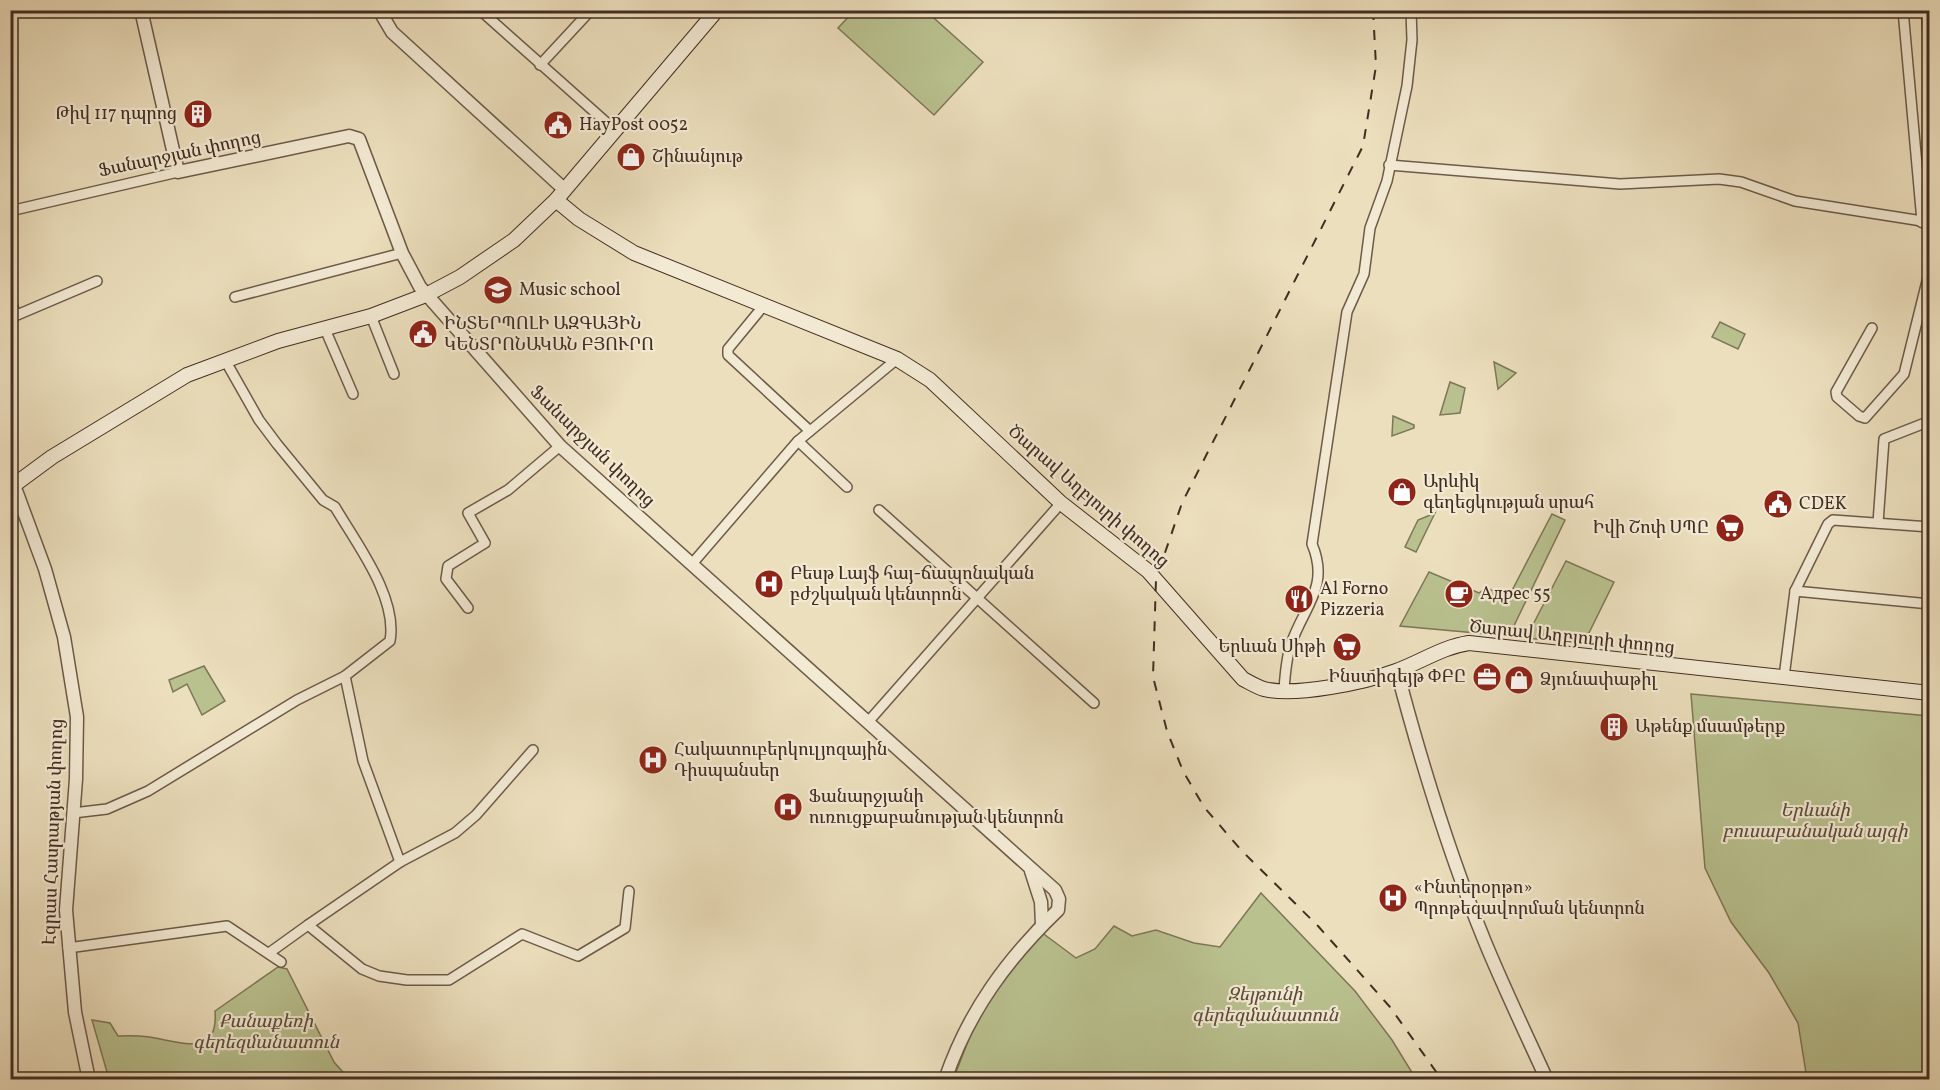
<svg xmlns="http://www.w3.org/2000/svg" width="1940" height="1090" font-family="Vollkorn,'Noto Serif Armenian',serif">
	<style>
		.green { fill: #b9c18f; stroke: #7e7758; stroke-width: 1.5 }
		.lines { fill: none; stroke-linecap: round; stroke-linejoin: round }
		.minor-casing { stroke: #6d5a49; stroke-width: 12 }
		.tertiary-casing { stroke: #6d5a49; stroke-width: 15 }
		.secondary-casing { stroke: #432d22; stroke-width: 16 }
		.minor { stroke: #f3ead4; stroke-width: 9 }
		.tertiary { stroke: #f3ead4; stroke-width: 12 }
		.secondary { stroke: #f3ead4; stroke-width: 14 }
		.rail { stroke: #432d22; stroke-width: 2; stroke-dasharray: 10 10; stroke-linecap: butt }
		.labels { text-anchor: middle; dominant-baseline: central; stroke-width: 4.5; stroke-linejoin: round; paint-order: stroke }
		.poi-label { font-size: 18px; fill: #432d22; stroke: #f3ead4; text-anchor: start }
		.street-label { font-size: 18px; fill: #432d22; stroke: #f3ead4 }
		.park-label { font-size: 18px; font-style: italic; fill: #5b4b38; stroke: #f3ead4 }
	</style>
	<rect width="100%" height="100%" fill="#ecdfbd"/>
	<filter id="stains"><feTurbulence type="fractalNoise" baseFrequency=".00333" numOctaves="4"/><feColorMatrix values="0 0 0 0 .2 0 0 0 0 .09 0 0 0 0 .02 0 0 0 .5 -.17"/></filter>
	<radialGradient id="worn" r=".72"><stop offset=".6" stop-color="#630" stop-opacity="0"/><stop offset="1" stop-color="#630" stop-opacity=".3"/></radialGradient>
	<g class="green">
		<path d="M 854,11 L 926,11 L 983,62 L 934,115 L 838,28 Z"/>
		<path d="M 1921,11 L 1929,11 L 1929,92 L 1927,92 Z"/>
		<path d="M 1929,101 L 1930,101 L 1929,204 L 1923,113 Z"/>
		<path d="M 1720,322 L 1745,334 L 1738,349 L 1712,337 Z"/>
		<path d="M 1494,362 L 1516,373 L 1498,389 Z"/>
		<path d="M 1450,382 L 1465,388 L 1460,413 L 1440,415 Z"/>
		<path d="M 1393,416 L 1414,425 L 1414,428 L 1392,436 Z"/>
		<path d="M 1435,513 L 1416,552 L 1405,547 L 1418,520 Z"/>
		<path d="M 1552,514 L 1565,520 L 1509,636 L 1400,626 L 1429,572 L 1479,593 L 1487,588 L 1508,598 Z"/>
		<path d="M 1566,561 L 1614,582 L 1584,643 L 1526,638 Z"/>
		<path d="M 204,666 L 225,701 L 202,715 L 187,684 L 173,692 L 169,680 Z"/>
		<path d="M 1691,694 L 1929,716 L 1929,1079 L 1807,1079 L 1798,1023 L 1769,973 L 1731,922 L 1705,868 Z"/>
		<path d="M 1261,893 L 1355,991 L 1392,1040 L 1416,1079 L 953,1080 L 975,1023 L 1013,965 L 1041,932 L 1076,958 L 1095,949 L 1114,926 L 1132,936 L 1156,930 L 1194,943 L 1220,947 Z"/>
		<path d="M 278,967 L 287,969 L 334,1062 L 349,1079 L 109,1079 L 92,1020 L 110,1023 L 118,1036 C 134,1035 150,1036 165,1040 C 194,1046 218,1050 215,1011 Z"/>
	</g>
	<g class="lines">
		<g class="minor-casing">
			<g id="minor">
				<path d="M 480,10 L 616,131"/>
				<path d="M 540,65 L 591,10"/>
				<path d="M 1389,165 L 1620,184 L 1719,179 L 1741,182 L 1795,201 L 1922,221 L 1903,10"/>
				<path d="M 10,211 L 178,172"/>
				<path d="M 10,295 L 15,314"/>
				<path d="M 235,297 L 402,253"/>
				<path d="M 765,304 L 728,349 L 728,355 L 810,431"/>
				<path d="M 371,316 L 394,374"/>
				<path d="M 10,318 L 97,281"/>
				<path d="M 1872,328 L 1836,392 L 1837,397 L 1859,416 L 1865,418 L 1904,374 L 1930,269"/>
				<path d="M 325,329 L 353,394"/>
				<path d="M 798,441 L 847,487"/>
				<path d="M 879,510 L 1094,703"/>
				<path d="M 1878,523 L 1884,439 L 1930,421"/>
				<path d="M 691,565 L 798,441 L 897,359"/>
				<path d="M 1795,591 L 1828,524 L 1833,520 L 1930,527"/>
				<path d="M 468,608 L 446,579 L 448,566 L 485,543 L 468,513 L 508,490 L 560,446"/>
				<path d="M 345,676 L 363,761 L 400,862"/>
				<path d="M 1784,677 L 1795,591 L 1930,604"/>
				<path d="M 1284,690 C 1285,675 1286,659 1291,644 C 1304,606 1330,587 1312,544 L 1347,312 L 1364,274 L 1370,228 L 1387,181 L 1407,86 L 1412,40 L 1411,10"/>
				<path d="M 868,722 L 1061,503"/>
				<path d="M 73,813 L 107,809 L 148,791 L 297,700 L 345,676 L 390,641 C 398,597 356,543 335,507 L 323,500 L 277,444 L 259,420 L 225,360"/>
				<path d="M 308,925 L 400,862 L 455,833 L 476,815 L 533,750"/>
				<path d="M 68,948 L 227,926 L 281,962"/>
				<path d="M 269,953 L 308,925 L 362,969 L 379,976 L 407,980 L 449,980 L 522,934 L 578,956 L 625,928 L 629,891"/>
			</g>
		</g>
		<g class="tertiary-casing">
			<g id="tertiary">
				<path d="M 141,10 L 178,172 L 349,136 L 359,139 L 402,253 L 420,287 L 560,446 L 1055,890 L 1059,899 L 1058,910 C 1007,959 968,1012 945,1080"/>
				<path d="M 379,10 L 392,32 L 565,190"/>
				<path d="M 1922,221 L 1930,223"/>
				<path d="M 14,485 L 45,569 L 64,637 L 77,717 L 76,779 L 66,910 L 75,1012 L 89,1080"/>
				<path d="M 1397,671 C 1421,762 1449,854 1485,942 C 1504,988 1526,1034 1547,1080"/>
				<path d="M 1031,871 L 1041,902 L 1042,925"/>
			</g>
		</g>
		<g class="secondary-casing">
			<g id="secondary">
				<path d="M 556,200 L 579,219 L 634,253 L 897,359 L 930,380 L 1061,503 L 1148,571 L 1243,679 C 1249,682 1257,687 1264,689 C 1295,697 1366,682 1396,671 C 1421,662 1442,647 1469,643 L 1930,693"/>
				<path d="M 10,492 L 14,485 L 52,457 L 187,375 L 278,341 L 371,316 L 426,295 L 460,277 L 514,240 L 556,200 L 717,10"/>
			</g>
		</g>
		<use href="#minor" class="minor"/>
		<use href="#tertiary" class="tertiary"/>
		<use href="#secondary" class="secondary"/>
		<path class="rail" d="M 1373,10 L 1376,66 L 1363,146 L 1182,503 L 1156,579 L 1153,677 L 1167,731 L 1183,771 L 1204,807 L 1241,850 L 1318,926 L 1390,1007 L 1442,1080"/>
	</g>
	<defs>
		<g id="building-disc" transform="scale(1.5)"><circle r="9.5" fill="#8f2418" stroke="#f3ead4"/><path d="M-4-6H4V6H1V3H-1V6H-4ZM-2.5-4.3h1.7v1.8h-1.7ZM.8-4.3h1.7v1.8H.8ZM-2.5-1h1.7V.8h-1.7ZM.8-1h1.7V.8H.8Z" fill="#fff"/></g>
		<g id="civic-disc" transform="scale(1.5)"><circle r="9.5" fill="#8f2418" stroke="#f3ead4"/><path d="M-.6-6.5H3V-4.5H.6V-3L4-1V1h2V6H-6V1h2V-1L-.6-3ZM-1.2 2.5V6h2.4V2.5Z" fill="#fff"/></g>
		<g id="shop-disc" transform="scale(1.5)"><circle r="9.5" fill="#8f2418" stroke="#f3ead4"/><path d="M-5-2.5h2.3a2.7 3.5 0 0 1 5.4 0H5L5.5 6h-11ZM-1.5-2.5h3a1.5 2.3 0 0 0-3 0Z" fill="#fff"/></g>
		<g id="school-disc" transform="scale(1.5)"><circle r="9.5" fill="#8f2418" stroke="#f3ead4"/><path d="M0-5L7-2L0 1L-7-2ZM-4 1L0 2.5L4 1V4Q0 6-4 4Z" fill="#fff"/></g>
		<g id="supermarket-disc" transform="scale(1.5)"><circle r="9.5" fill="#8f2418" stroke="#f3ead4"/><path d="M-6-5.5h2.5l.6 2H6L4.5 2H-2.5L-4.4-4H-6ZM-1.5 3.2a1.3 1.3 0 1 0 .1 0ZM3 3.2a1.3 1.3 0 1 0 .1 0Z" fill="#fff"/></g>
		<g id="hospital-disc" transform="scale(1.5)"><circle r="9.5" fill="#8f2418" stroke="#f3ead4"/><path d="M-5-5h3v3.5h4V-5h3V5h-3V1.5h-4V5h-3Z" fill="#fff"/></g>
		<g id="cafe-disc" transform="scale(1.5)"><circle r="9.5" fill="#8f2418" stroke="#f3ead4"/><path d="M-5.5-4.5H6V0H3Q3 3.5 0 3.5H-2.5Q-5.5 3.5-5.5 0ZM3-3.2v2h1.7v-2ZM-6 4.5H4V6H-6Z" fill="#fff"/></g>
		<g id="restaurant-disc" transform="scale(1.5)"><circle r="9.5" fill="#8f2418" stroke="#f3ead4"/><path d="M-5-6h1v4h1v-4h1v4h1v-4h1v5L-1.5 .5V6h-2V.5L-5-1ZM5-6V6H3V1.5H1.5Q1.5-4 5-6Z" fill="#fff"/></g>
		<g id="office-disc" transform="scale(1.5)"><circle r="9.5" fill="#8f2418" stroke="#f3ead4"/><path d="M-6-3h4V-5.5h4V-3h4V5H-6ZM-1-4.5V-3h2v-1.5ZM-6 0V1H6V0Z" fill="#fff"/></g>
	</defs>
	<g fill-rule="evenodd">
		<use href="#building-disc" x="198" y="114"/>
		<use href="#civic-disc" x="558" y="125"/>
		<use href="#shop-disc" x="631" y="157"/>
		<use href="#school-disc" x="498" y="290"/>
		<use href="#civic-disc" x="423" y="334"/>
		<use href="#shop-disc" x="1402" y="492"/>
		<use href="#civic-disc" x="1778" y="504"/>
		<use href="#supermarket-disc" x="1730" y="528"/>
		<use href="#hospital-disc" x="769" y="584"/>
		<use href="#cafe-disc" x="1459" y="594"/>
		<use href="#restaurant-disc" x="1299" y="599"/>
		<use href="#supermarket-disc" x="1347" y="647"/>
		<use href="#office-disc" x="1487" y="677"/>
		<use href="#shop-disc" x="1519" y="680"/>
		<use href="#building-disc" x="1614" y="727"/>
		<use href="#hospital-disc" x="653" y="760"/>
		<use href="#hospital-disc" x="788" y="807"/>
		<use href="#hospital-disc" x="1393" y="898"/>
	</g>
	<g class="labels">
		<g class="poi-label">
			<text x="177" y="114" text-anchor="end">Թիվ 117 դպրոց</text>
			<text x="579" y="125">HayPost 0052</text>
			<text x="652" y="157">Շինանյութ</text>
			<text x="519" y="290">Music school</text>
			<text x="444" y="324">ԻՆՏԵՐՊՈԼԻ ԱԶԳԱՅԻՆ<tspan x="444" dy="21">ԿԵՆՏՐՈՆԱԿԱՆ ԲՅՈՒՐՈ</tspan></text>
			<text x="1423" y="482">Արևիկ<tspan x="1423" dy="21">գեղեցկության սրահ</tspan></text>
			<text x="1799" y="504">CDEK</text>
			<text x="1709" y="528" text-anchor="end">Իվի Շոփ ՍՊԸ</text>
			<text x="790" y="574">Բեսթ Լայֆ հայ-ճապոնական<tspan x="790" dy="21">բժշկական կենտրոն</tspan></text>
			<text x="1320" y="589">Al Forno<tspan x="1320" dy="21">Pizzeria</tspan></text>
			<text x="1480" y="594">Адрес 55</text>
			<text x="1326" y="647" text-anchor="end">Երևան Սիթի</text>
			<text x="1466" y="677" text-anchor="end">Ինստիգեյթ ՓԲԸ</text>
			<text x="1540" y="680">Ձյունափաթիլ</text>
			<text x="1635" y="727">Աթենք մսամթերք</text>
			<text x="674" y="750">Հակատուբերկուլյոզային<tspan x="674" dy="21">Դիսպանսեր</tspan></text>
			<text x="809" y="797">Ֆանարջյանի<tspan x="809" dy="21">ուռուցքաբանության կենտրոն</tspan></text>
			<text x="1414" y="888">«Ինտերօրթո»<tspan x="1414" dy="21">Պրոթեզավորման կենտրոն</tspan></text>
		</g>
		<g class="street-label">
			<text transform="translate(180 155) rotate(-12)">Ֆանարջյան փողոց</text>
			<text transform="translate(592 447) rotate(44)">Ֆանարջյան փողոց</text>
			<text transform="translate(1088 497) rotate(41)">Ծարավ Աղբյուրի փողոց</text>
			<text transform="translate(1572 638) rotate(6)">Ծարավ Աղբյուրի փողոց</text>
			<text transform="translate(54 832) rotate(-88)">Էզրաս Հասրաթյան փողոց</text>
		</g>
		<g class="park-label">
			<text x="1815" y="811">Երևանի<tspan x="1815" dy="21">բուսաբանական այգի</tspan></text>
			<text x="1265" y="995">Զեյթունի<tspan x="1265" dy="21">գերեզմանատուն</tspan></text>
			<text x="266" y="1022">Քանաքեռի<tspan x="266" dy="21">գերեզմանատուն</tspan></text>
		</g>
	</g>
	<rect width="1940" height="1090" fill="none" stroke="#ecdfbd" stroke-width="36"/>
	<rect x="12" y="12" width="1916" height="1066" fill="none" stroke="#432d22" stroke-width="3"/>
	<rect x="18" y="18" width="1904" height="1054" fill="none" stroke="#432d22" stroke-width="1.5"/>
	<rect width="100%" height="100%" filter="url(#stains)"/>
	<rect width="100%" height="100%" fill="url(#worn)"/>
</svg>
